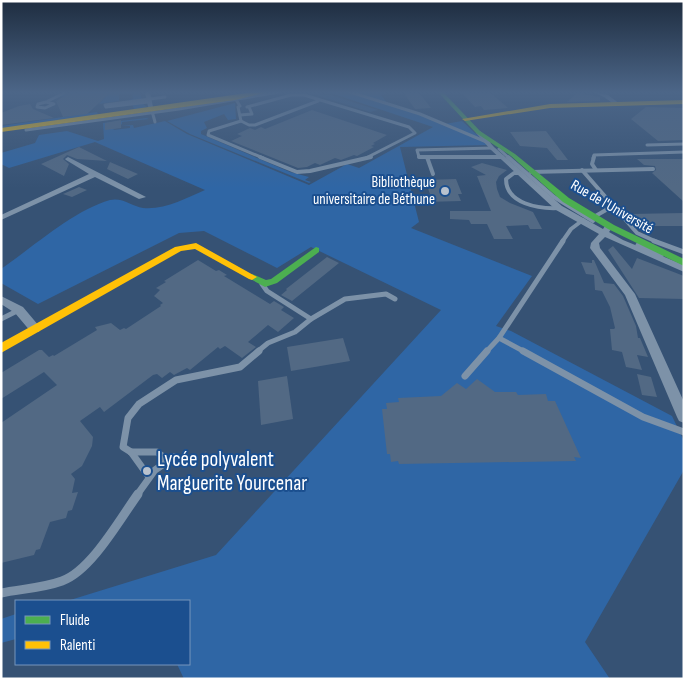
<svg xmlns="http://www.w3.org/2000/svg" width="685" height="680" font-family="'Sofia Sans Condensed',sans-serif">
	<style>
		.green { fill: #2f66a5 }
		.water { fill: #3b618d }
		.building { fill: #526984 }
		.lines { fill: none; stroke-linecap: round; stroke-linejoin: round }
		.lane-far4 { stroke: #7d92a8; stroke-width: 3 }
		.lane-far3 { stroke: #7d92a8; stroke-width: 4 }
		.lane-far2 { stroke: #7d92a8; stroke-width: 5 }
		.lane-far1 { stroke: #7d92a8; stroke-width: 7 }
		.lane { stroke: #7d92a8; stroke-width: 9 }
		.street { fill: #7d92a8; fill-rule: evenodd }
		.fast { fill: #4caf50; fill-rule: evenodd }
		.slow { fill: #ffc107; fill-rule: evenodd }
		.poi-dot { fill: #b9c2ce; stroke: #1b4f8f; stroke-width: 2 }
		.labels { text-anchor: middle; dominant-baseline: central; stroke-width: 4; stroke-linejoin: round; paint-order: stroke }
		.far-poi-label { font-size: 15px; fill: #fff; stroke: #1b4f8f; text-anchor: end }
		.far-street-label { font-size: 15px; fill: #fff; stroke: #1b4f8f }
		.near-poi-label { font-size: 21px; fill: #fff; stroke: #1b4f8f; text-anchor: start }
	</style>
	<rect width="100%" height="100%" fill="#365274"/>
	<g class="green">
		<path d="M 72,92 L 77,94 L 80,92 L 140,92 L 142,100 L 130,101 L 129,100 L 133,99 L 132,93 L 119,94 L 119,101 L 99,104 L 109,93 L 56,97 Z"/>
		<path d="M 324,92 L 385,92 L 386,94 L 381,95 L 387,103 L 445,124 L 462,121 L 488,145 L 400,147 L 419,222 L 411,228 L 532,276 L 496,326 L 511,331 L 672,416 L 684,441 L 684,470 L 585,642 L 610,679 L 184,679 L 177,664 L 189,664 L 189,601 L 67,601 L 216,555 L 441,310 L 311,247 L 277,268 L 204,231 L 179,233 L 38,304 L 1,283 L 1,269 C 33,247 74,210 110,200 C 122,197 132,206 143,208 C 165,210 186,198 205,190 L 95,142 L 9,168 L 1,164 L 1,153 L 35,143 L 39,135 L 67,131 L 98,141 L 104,139 L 103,123 L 146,118 L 149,119 L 122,122 L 122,124 L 113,130 L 130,128 L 130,126 L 121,126 L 133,125 L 134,128 L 165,121 L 187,134 L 309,185 L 347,164 L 359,168 L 433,127 L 331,93 Z"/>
		<path d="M 142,103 L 147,107 L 140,109 L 1,129 L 1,126 L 97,112 L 98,115 L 129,111 L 134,109 L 132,104 Z"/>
		<path d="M 235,103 L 236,119 L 228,120 L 224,114 L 204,122 L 207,128 L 201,131 L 201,134 L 290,172 L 309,177 L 305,180 L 311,182 L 309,183 L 190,134 L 167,121 Z"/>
		<path d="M 16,614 L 16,639 L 1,643 L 1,619 Z"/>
	</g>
	<path class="water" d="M 310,93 L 331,95 L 378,110 L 370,112 Z"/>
	<g class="building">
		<path d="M 403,92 L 420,94 L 431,108 L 415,109 Z"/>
		<path d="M 461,92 L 492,94 L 508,108 L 484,110 L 481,106 L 475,107 Z"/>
		<path d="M 69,93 L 110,93 L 87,114 L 63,117 L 56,101 Z"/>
		<path d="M 577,93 L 600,97 L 600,101 L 567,102 Z"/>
		<path d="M 30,104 L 33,109 L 54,118 L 1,125 L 1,113 L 19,106 Z"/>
		<path d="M 646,107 L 684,108 L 684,140 L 658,141 L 631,119 Z"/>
		<path d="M 312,110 L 387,135 L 373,143 L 375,144 L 371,146 L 374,147 L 357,156 L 354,155 L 341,160 L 335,158 L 320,165 L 315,163 L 307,167 L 298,168 L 231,141 L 242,136 L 237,134 L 250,128 L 255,130 L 261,127 L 265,129 Z"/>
		<path d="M 121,120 L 121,128 L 105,130 L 105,123 Z"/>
		<path d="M 546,131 L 568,160 L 557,160 L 547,148 L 520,146 L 510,132 Z"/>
		<path d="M 79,147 L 107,161 L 77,159 L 67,155 L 63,159 L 69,164 L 64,176 L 41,164 Z"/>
		<path d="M 637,159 L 684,159 L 684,202 L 652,173 L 656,170 L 655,166 L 644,165 Z"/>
		<path d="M 110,162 L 138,174 L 128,179 L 107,169 Z"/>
		<path d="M 482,163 L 507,170 L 499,176 L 496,182 L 497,189 L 500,197 L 510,203 L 533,212 L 542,229 L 530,229 L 528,225 L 506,226 L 513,239 L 494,239 L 487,224 L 471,224 L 469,220 L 450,219 L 450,211 L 491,211 L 477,176 L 486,175 L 471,167 Z"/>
		<path d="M 456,179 L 462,194 L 458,194 L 461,201 L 425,202 L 430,194 L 425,180 Z"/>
		<path d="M 79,187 L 87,190 L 72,197 L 63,194 Z"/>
		<path d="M 684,213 L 684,226 L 640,226 L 629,214 Z"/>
		<path d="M 613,246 L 632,269 L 637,258 L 684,276 L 684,299 L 639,298 L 608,250 Z"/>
		<path d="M 327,257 L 339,263 L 292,301 L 281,295 L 287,290 L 286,289 Z"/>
		<path d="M 198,260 L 216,271 L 219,270 L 227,275 L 224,276 L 270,304 L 274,301 L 284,307 L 281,310 L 294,318 L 278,332 L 268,325 L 248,342 L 256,347 L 242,358 L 225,346 L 220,349 L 218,347 L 190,370 L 187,368 L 174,375 L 170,372 L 162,378 L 157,374 L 153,375 L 104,412 L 100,407 L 80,421 L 93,437 L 92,446 L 82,466 L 71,474 L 75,479 L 72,493 L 78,492 L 72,510 L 68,511 L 66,518 L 50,522 L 40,549 L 36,550 L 34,555 L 1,563 L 1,423 L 57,385 L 44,372 L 1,399 L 1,373 L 39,350 L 42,350 L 49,357 L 53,355 L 54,356 L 97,330 L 95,327 L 111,323 L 120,330 L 124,328 L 126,329 L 161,306 L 160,305 L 163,303 L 154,296 L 160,290 L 156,288 L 166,282 L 164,281 Z"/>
		<path d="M 592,260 L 594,260 L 604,283 L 614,284 L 623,296 L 636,326 L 638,338 L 640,338 L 648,357 L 637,355 L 642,370 L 626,367 L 622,352 L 612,350 L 610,329 L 614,329 L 615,328 L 610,307 L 602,291 L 595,290 L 594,275 L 586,274 L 581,262 L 592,263 Z"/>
		<path d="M 343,338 L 350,361 L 291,371 L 287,347 Z"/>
		<path d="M 637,374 L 651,377 L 657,397 L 642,395 Z"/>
		<path d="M 287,376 L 293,419 L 261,425 L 258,381 Z"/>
		<path d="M 477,379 L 495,392 L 516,392 L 518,395 L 546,394 L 548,401 L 555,401 L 581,458 L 574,457 L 576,461 L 399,464 L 398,461 L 391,462 L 390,454 L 387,454 L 382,409 L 387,409 L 386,403 L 399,402 L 398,398 L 441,396 L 457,383 L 466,389 Z"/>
	</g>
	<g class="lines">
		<g class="lane-far4">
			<path d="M 350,92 L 420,114 L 489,143"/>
			<path d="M 235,98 L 240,106 L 238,107 L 241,121 L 209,131 L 208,135 L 263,158"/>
			<path d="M 48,101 L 66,92"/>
			<path d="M 46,102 L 54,104 L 45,108 L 37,107 L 38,104 Z"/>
			<path d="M 148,102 L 106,107 L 105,105 L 165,97"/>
			<path d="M 247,107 L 291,95 L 304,95 L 409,127 L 415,133 L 366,158"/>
			<path d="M 152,111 L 155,122"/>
			<path d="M 240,115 L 252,114 L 249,107"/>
			<path d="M 241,121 L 249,125 L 255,125 L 318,101"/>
			<path d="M 26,130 L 179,109 L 279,92"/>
			<path d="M 647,145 L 684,144"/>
			<path d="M 492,148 L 417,150 L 419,157 L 502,157"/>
			<path d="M 499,149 L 509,158"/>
			<path d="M 593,158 L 594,155 L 684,152"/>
		</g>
		<g class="lane-far3">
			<path d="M 260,157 L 297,172 L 310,171 L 371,157"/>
			<path d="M 419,157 L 502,157"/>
			<path d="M 427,157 L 433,174"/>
			<path d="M 508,157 L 554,197 L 593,221"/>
			<path d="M 594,157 L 592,164 L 596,170"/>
			<path d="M 582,170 L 637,233 L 657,242"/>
			<path d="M 531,172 L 653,169"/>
			<path d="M 519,173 L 514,173 L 506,179 C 506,204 539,209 559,208"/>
			<path d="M 592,218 L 613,206"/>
			<path d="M 562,242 L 571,229 L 583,220"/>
		</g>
		<g class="lane-far2">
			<path d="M 654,241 L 684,252"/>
			<path d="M 638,245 L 661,256"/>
			<path d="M 262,284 L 267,291 L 311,319 L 345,299 L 386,294 L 395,299"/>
			<path d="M 1,319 L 19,310"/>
			<path d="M 499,338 L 525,352"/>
			<path d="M 257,352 L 268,343 L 295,332 L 311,319"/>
			<path d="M 486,352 L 499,338 L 563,241"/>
		</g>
		<g class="lane-far1">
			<path d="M 523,351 L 643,417 L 684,432"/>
			<path d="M 465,376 L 487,351"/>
			<path d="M 131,452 L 157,452 L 167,460"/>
			<path d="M 149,477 L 131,452 L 123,447 L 128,418 L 139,404 L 176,380 L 240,367 L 259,351"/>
			<path d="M 137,495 L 155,470 L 174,457"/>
		</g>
		<path class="lane" d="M 1,593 C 21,589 43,588 62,581 C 91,571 120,519 138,494"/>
		<g class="street">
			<path d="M 145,92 L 150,92 L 154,112 L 149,111 Z"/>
			<path d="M 593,92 L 608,95 L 620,104 L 615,105 L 604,97 Z"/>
			<path d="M 476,131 L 480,131 L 494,147 L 562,206 L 603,229 L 605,226 L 611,226 L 612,228 L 609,232 L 623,240 L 684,265 L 684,272 L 605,237 L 599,243 L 600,248 L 635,294 L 684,402 L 684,423 L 679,421 L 677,417 L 625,295 L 590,248 L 591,243 L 599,234 L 556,210 L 490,149 L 476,133 Z"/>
			<path d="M 68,157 L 146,197 L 139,199 L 95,177 L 1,220 L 1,215 L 89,174 L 66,160 L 65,159 Z"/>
			<path d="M 1,296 L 23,307 L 39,326 L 40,329 L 39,332 L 31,332 L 15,313 L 1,304 Z"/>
		</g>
		<g class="fast">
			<path d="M 438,92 L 443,92 L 480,131 L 515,154 L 569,198 L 614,225 L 684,259 L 684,266 L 608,229 L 563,202 L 511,156 L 476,133 Z"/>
			<path d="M 316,247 L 319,248 L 319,252 L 277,283 L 265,287 L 247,277 L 252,274 L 266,280 L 271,279 Z"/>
		</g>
		<g class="slow">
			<path d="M 254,92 L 268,92 L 235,100 L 1,132 L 1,128 Z"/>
			<path d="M 684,100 L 684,104 L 550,108 L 465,121 L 462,119 L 550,104 Z"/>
			<path d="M 196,243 L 257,277 L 252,280 L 249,279 L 195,249 L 181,251 L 1,353 L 1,343 L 175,247 Z"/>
		</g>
	</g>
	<linearGradient id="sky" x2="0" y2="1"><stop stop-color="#1e2d40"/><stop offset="0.49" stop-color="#4c6688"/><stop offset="1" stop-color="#4c6688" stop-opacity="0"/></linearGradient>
	<rect width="685" height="188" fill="url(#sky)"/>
	<g class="poi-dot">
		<circle cx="445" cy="191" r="5"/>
		<circle cx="147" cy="471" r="5"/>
	</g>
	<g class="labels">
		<g class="far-poi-label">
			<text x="435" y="182">Bibliothèque<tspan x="435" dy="17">universitaire de Béthune</tspan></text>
		</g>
		<g class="far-street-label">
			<text transform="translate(612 207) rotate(30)">Rue de l'Université</text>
		</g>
		<g class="near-poi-label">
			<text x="157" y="459">Lycée polyvalent<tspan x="157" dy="24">Marguerite Yourcenar</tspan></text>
		</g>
	</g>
	<rect width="685" height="680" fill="none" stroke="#ffffff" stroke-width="5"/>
	<rect x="15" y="600" width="175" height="65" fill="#1b4f8f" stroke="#7695bc"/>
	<rect x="25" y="616" width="25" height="8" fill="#4caf50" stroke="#7695bc"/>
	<text x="60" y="625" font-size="15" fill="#ffffff">Fluide</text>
	<rect x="25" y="641" width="25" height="8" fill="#ffc107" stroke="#7695bc"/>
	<text x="60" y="650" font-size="15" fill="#ffffff">Ralenti</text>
</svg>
